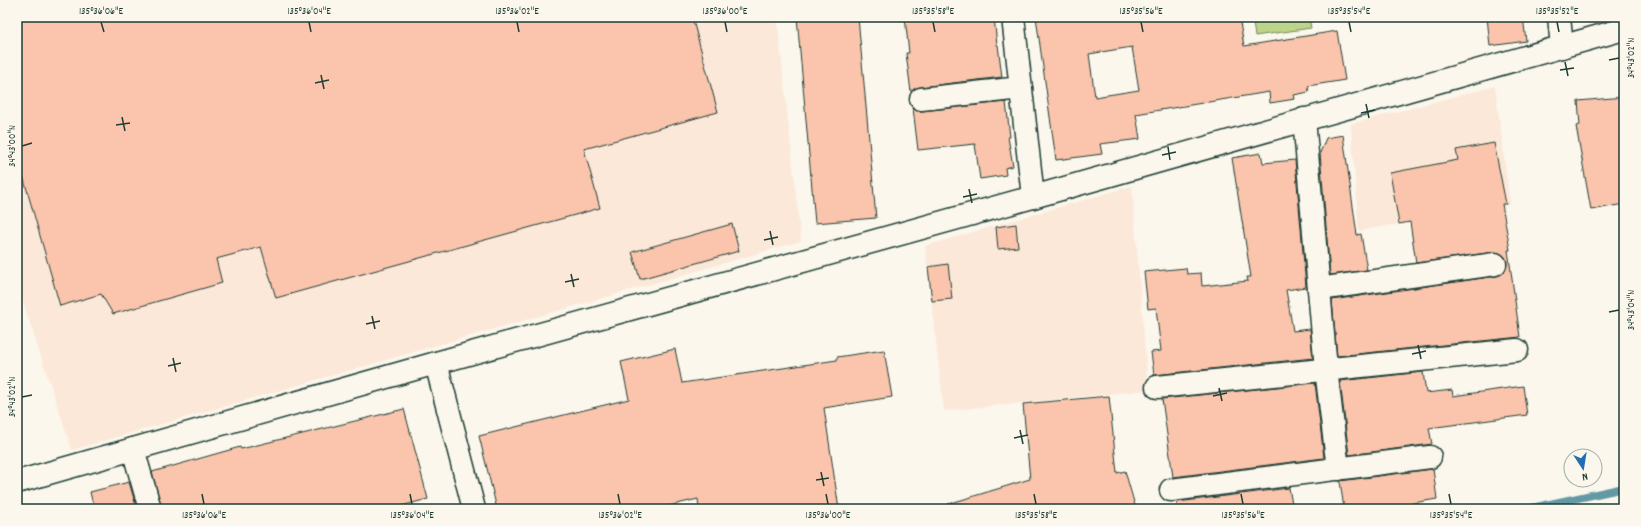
<svg xmlns="http://www.w3.org/2000/svg" width="1641" height="526" font-family="Dekko,sans-serif">
	<style>
		.built { fill: #fbe8d9 }
		.green { fill: #bdd48a; stroke: #6e885f }
		.lines { fill: none; stroke-linecap: round; stroke-linejoin: round }
		.stream { stroke: #6299a5; stroke-width: 8 }
		.building { fill: #fac5ac; stroke: #1f3d34; fill-rule: evenodd }
		.minor-casing { stroke: #1f3d34; stroke-width: 25 }
		.minor { stroke: #fbf7ec; stroke-width: 22 }
		.ticks { fill: none; stroke: #1f3d34; stroke-width: 1.5 }
		.neatline { fill: none; stroke: #1f3d34; stroke-width: 1.5 }
		.ticks-label { font-size: 10px; text-anchor: middle; fill: #1f3d34 }
	</style>
	<rect width="100%" height="100%" fill="#fbf7ec"/>
	<filter id="ink" filterUnits="userSpaceOnUse"><feTurbulence type="fractalNoise" baseFrequency=".025" numOctaves="2"/><feDisplacementMap in="SourceGraphic" scale="8" xChannelSelector="R" yChannelSelector="G"/><feConvolveMatrix kernelMatrix="1 2 1 2 8 2 1 2 1" color-interpolation-filters="sRGB"/></filter>
	<g filter="url(#ink)">
		<g class="built">
			<path d="M 17,17 L 777,17 L 801,241 L 72,450 L 17,284 Z"/>
			<path d="M 1495,86 L 1510,204 L 1359,231 L 1351,124 Z"/>
			<path d="M 1132,186 L 1148,390 L 944,411 L 925,246 Z"/>
		</g>
		<path class="green" d="M 1252,17 L 1309,17 L 1311,28 L 1255,36 Z"/>
		<g class="lines">
			<path class="stream" d="M 1527,509 L 1624,488"/>
		</g>
		<g class="building">
			<path d="M 17,17 L 692,17 L 718,112 L 584,149 L 600,208 L 276,298 L 261,247 L 216,259 L 222,283 L 113,314 L 101,294 L 60,306 L 17,155 Z"/>
			<path d="M 797,17 L 858,17 L 876,218 L 815,223 Z"/>
			<path d="M 905,17 L 994,17 L 997,45 L 998,45 L 1002,77 L 920,87 L 914,89 L 911,92 L 906,53 L 909,53 Z"/>
			<path d="M 1036,17 L 1239,17 L 1244,46 L 1337,31 L 1345,80 L 1308,86 L 1309,92 L 1294,95 L 1295,99 L 1270,103 L 1269,92 L 1136,114 L 1140,139 L 1100,144 L 1102,154 L 1056,160 ZM 1132,47 L 1139,90 L 1095,97 L 1089,54 Z"/>
			<path d="M 1487,17 L 1523,17 L 1526,41 L 1490,46 Z"/>
			<path d="M 1624,97 L 1624,204 L 1591,210 L 1576,126 L 1580,125 L 1578,101 Z"/>
			<path d="M 1006,102 L 1010,137 L 1008,137 L 1013,166 L 1005,168 L 1006,175 L 980,179 L 975,144 L 918,150 L 913,108 L 916,111 L 922,111 Z"/>
			<path d="M 1343,135 L 1357,235 L 1361,234 L 1367,270 L 1330,275 L 1320,153 L 1326,138 Z"/>
			<path d="M 1494,143 L 1506,204 L 1502,204 L 1510,250 L 1508,250 L 1520,337 L 1337,356 L 1332,300 L 1497,276 L 1502,274 L 1506,269 L 1507,263 L 1505,257 L 1500,253 L 1494,252 L 1416,263 L 1410,222 L 1399,224 L 1390,173 L 1458,160 L 1456,150 Z"/>
			<path d="M 1261,153 L 1263,163 L 1295,160 L 1306,287 L 1286,290 L 1293,331 L 1310,329 L 1313,358 L 1154,375 L 1151,352 L 1161,351 L 1156,308 L 1148,309 L 1144,272 L 1186,268 L 1187,274 L 1201,273 L 1202,286 L 1248,281 L 1247,277 L 1251,277 L 1232,158 Z"/>
			<path d="M 732,224 L 739,251 L 640,279 L 632,252 Z"/>
			<path d="M 1016,224 L 1018,247 L 998,249 L 996,227 Z"/>
			<path d="M 948,264 L 952,299 L 932,301 L 928,267 Z"/>
			<path d="M 675,349 L 682,383 L 837,360 L 837,357 L 884,350 L 892,397 L 824,408 L 839,509 L 699,509 L 698,499 L 656,509 L 497,509 L 479,436 L 629,399 L 621,362 Z"/>
			<path d="M 1423,372 L 1426,393 L 1452,390 L 1453,396 L 1523,386 L 1527,415 L 1429,428 L 1432,444 L 1349,455 L 1340,381 Z"/>
			<path d="M 1315,383 L 1324,458 L 1173,477 L 1162,399 Z"/>
			<path d="M 1109,396 L 1117,473 L 1125,471 L 1136,509 L 948,509 L 948,504 L 1030,479 L 1023,404 Z"/>
			<path d="M 404,409 L 428,499 L 389,509 L 162,509 L 152,472 L 240,447 L 241,449 Z"/>
			<path d="M 1433,469 L 1437,499 L 1377,509 L 1344,509 L 1340,481 Z"/>
			<path d="M 129,482 L 137,509 L 94,509 L 90,492 Z"/>
			<path d="M 1289,488 L 1293,509 L 1178,509 L 1177,502 Z"/>
		</g>
		<g class="lines">
			<g class="minor-casing">
				<g id="minor">
					<path d="M 1013,17 L 1033,197"/>
					<path d="M 1559,17 L 1562,47"/>
					<path d="M 921,99 L 1021,88"/>
					<path d="M 1304,119 L 1326,369 L 1338,469"/>
					<path d="M 1319,289 L 1495,264"/>
					<path d="M 436,363 L 474,509"/>
					<path d="M 1157,387 L 1517,350"/>
					<path d="M 133,449 L 150,509"/>
					<path d="M 17,482 L 436,363 L 1033,197 L 1624,29"/>
					<path d="M 1171,490 L 1430,457"/>
				</g>
			</g>
			<use href="#minor" class="minor"/>
		</g>
	</g>
	<path class="ticks" d="M 101,22 L 104,32M 309,22 L 311,32M 517,22 L 519,32M 725,22 L 727,32M 933,22 L 935,32M 1141,22 L 1143,32M 1349,22 L 1351,32M 1557,22 L 1559,32M 1609,60 L 1619,58M 1565,62 L 1568,76M 1560,70 L 1574,68M 321,75 L 324,89M 315,83 L 329,80M 1366,104 L 1369,118M 1361,113 L 1375,110M 122,117 L 125,131M 116,125 L 130,123M 22,146 L 32,143M 1168,147 L 1170,160M 1162,155 L 1176,152M 969,189 L 972,203M 963,197 L 977,194M 770,231 L 773,245M 764,240 L 778,237M 571,274 L 574,287M 565,282 L 579,279M 1609,312 L 1619,310M 372,316 L 375,329M 366,324 L 380,321M 1418,345 L 1421,359M 1412,354 L 1426,351M 173,358 L 176,372M 168,366 L 181,363M 1219,388 L 1222,401M 1213,396 L 1227,393M 22,397 L 32,395M 1020,430 L 1023,444M 1014,438 L 1028,435M 821,472 L 824,486M 816,480 L 829,478M 202,494 L 204,504M 410,494 L 412,504M 618,494 L 620,504M 826,494 L 828,504M 1034,494 L 1036,504M 1241,494 L 1243,504M 1449,494 L 1451,504"/>
	<rect width="1641" height="526" fill="none" stroke="#fbf7ec" stroke-width="44"/>
	<g transform="translate(1583 468) rotate(168)"><circle r="19" fill="#fbf7ec" stroke="#a3ada2"/>
	<path d="M0-3L7 15L0 10L-7 15Z" fill="#1f6fb2"/>
	<text y="-6" font-size="11" font-weight="bold" text-anchor="middle" fill="#1f3d34">N</text>
	</g>
	<rect x="22" y="22" width="1597" height="482" class="neatline"/>
	<g class="ticks-label">
		<text x="101" y="14">135°36'06"E</text>
		<text x="309" y="14">135°36'04"E</text>
		<text x="517" y="14">135°36'02"E</text>
		<text x="725" y="14">135°36'00"E</text>
		<text x="933" y="14">135°35'58"E</text>
		<text x="1141" y="14">135°35'56"E</text>
		<text x="1349" y="14">135°35'54"E</text>
		<text x="1557" y="14">135°35'52"E</text>
		<text transform="translate(1630 58) rotate(-90)" y="4">34°43'02"N</text>
		<text transform="translate(11 146) rotate(-90)" y="4">34°43'00"N</text>
		<text transform="translate(1630 310) rotate(-90)" y="4">34°43'04"N</text>
		<text transform="translate(11 397) rotate(-90)" y="4">34°43'02"N</text>
		<text x="204" y="518">135°36'06"E</text>
		<text x="412" y="518">135°36'04"E</text>
		<text x="620" y="518">135°36'02"E</text>
		<text x="828" y="518">135°36'00"E</text>
		<text x="1036" y="518">135°35'58"E</text>
		<text x="1243" y="518">135°35'56"E</text>
		<text x="1451" y="518">135°35'54"E</text>
	</g>
</svg>
